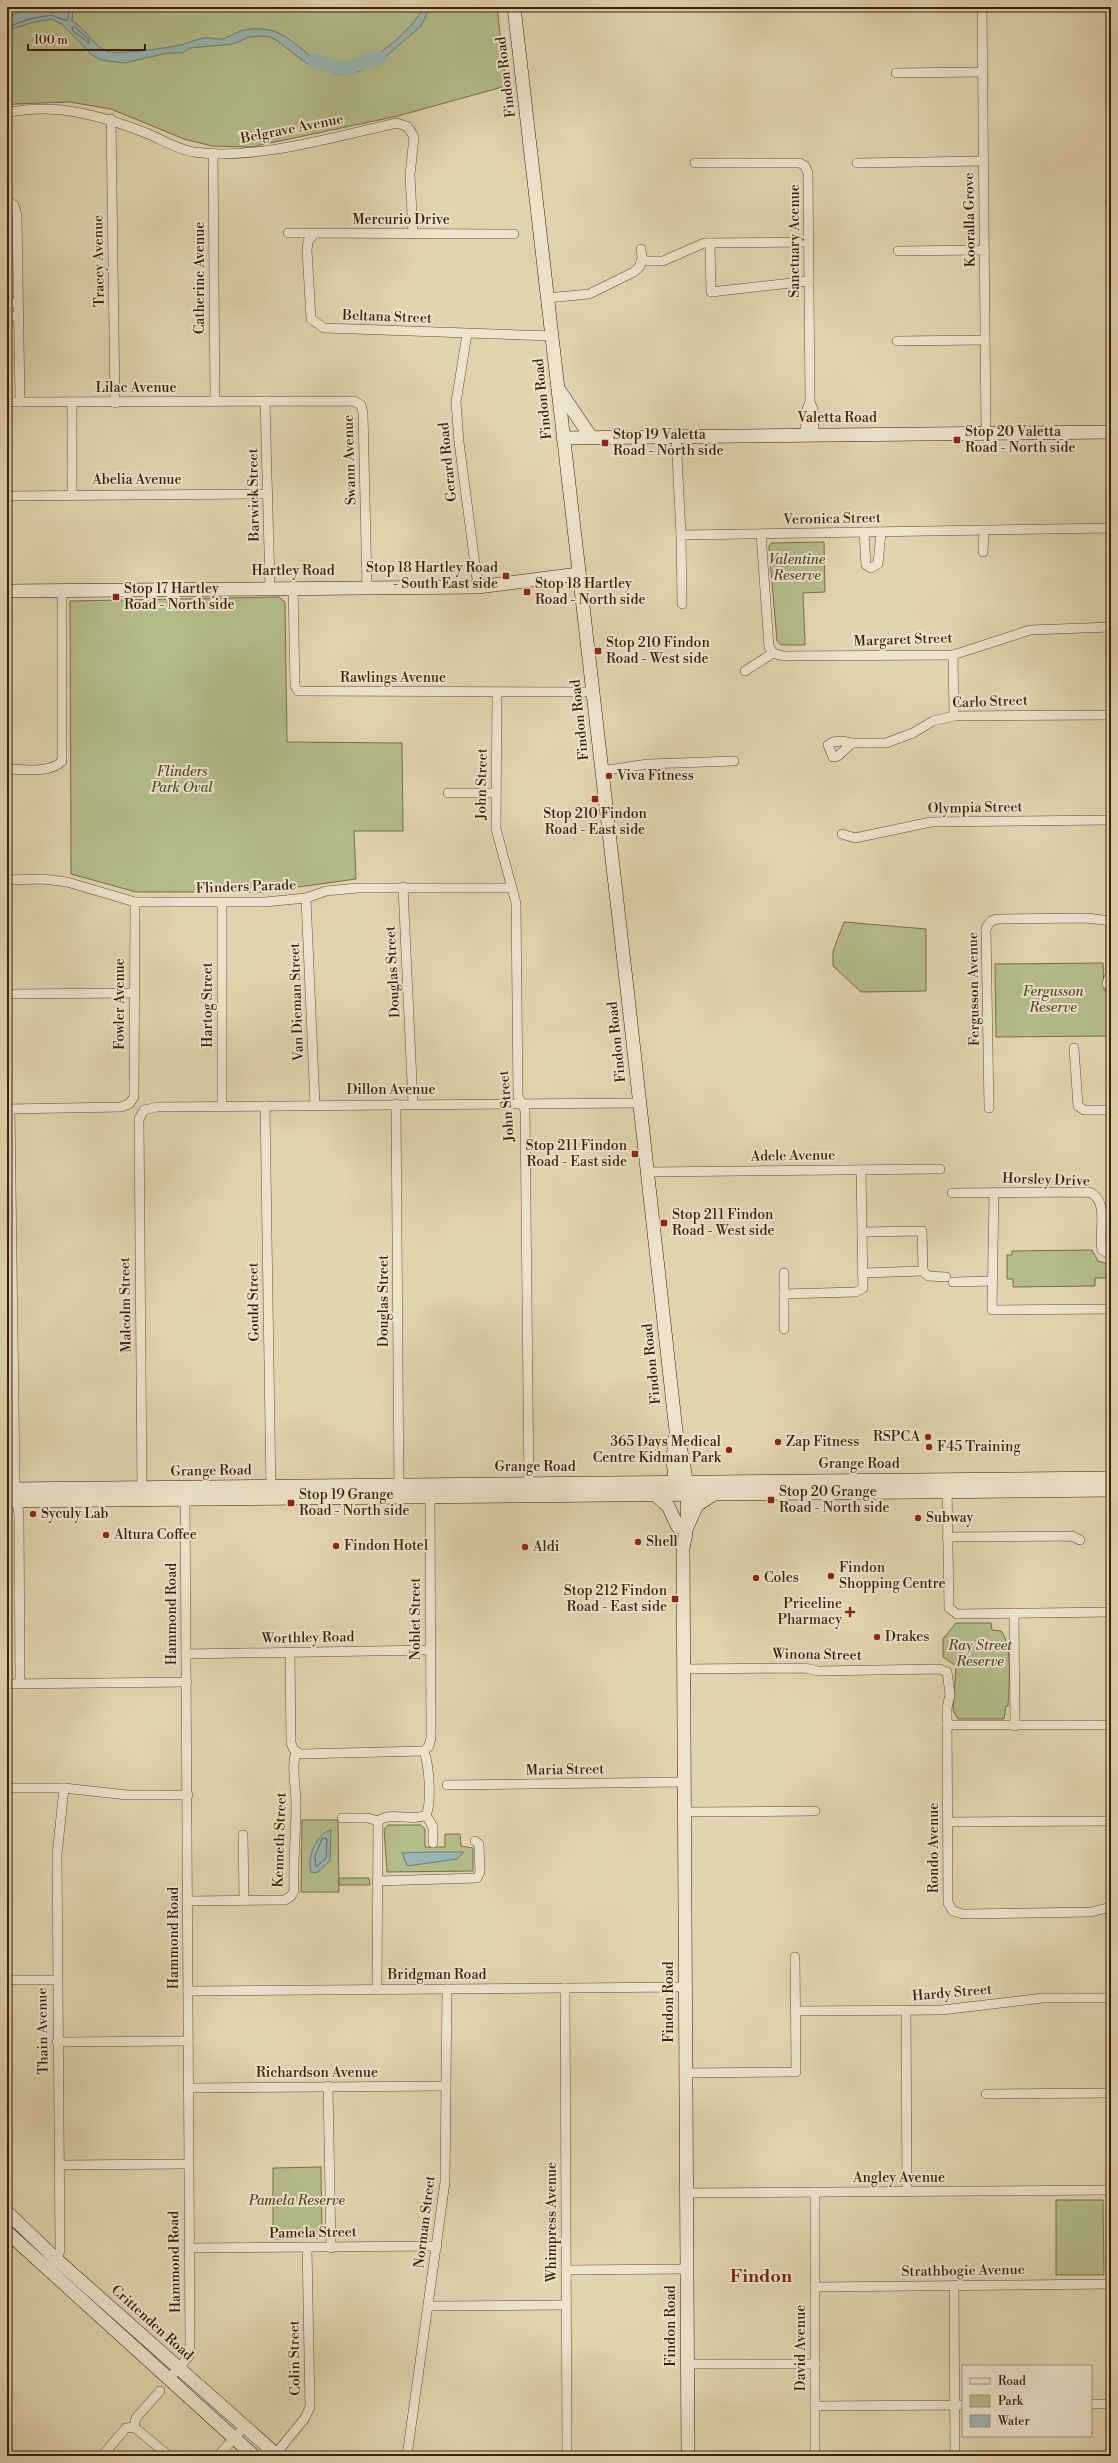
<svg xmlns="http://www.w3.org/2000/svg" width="1118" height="2463" font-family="'Libre Bodoni',serif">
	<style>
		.green { fill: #b4bd8a; stroke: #796e4b }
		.water { fill: #97b6b5; stroke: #737a71 }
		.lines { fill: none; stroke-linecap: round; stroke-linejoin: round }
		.shore { stroke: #6a6a60; stroke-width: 1 }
		.river { stroke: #97b6b5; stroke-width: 14 }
		.street-casing { stroke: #674c35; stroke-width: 10 }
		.secondary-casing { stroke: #3e1f0c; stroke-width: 14 }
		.street { stroke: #ece4cc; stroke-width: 9 }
		.secondary { stroke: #ece4cc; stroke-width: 13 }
		.poi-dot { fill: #8f2418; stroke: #ece4cc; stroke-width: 1.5 }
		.labels { text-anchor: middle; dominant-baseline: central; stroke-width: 4; stroke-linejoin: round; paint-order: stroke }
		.street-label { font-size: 14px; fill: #3e1f0c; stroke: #ece4cc }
		.poi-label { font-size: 14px; fill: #3e1f0c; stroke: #ece4cc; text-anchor: start }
		.park-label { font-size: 14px; font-style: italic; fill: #5c462c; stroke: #ece4cc }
		.district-label { font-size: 18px; font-weight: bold; fill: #7a1f14; stroke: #ece4cc }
	</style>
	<rect width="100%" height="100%" fill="#e1d5b0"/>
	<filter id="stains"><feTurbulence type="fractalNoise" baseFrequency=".005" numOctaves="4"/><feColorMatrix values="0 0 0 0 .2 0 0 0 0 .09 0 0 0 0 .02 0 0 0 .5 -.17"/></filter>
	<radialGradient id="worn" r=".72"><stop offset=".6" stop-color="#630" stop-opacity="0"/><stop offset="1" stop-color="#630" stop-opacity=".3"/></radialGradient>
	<g class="green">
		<path d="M 7,7 L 497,7 L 506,86 L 398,116 L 251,147 L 212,146 L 184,139 L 111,109 L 70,102 L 15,104 L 7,107 Z"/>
		<path d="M 824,542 L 825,592 L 803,593 L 805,645 L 781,645 L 777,641 L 769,547 L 771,543 Z"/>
		<path d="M 279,597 L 285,602 L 287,742 L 402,743 L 403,831 L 354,831 L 356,879 L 262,892 L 136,892 L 71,874 L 70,601 Z"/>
		<path d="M 844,922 L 926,929 L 926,991 L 861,992 L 833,966 L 833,951 Z"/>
		<path d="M 1103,963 L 1104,990 L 1111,991 L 1111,1036 L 996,1037 L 995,964 Z"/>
		<path d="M 1092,1250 L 1098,1261 L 1111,1265 L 1111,1278 L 1095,1278 L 1095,1286 L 1013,1287 L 1013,1279 L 1007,1279 L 1007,1255 L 1012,1255 L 1012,1251 Z"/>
		<path d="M 956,1623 L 991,1623 L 992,1630 L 1001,1631 C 1013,1645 1009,1687 1008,1706 L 1006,1706 L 1004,1719 L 958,1719 L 953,1710 L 956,1666 L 943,1657 L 943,1639 Z"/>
		<path d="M 302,1820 L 338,1820 L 339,1892 L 301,1892 Z"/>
		<path d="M 388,1825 L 421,1825 L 425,1829 L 425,1847 L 445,1847 L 445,1834 L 460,1834 L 461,1846 L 473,1848 L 473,1871 L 387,1872 L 384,1829 Z"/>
		<path d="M 339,1878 L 369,1878 L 370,1885 L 339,1885 Z"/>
		<path d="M 321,2167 L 322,2235 L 318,2238 L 273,2239 L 273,2168 Z"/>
		<path d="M 1056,2200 L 1103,2200 L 1104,2275 L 1056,2275 Z"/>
	</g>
	<g class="water">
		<path d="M 31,7 L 73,7 L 72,21 C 85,28 93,45 106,51 C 115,55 169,48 181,45 C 189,43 196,39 204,38 C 210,37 216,40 222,39 C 227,38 231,35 236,33 C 245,28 259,28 269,30 C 295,34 320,76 348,69 C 373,63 413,29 424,7 L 430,7 L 421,26 L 384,58 L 360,71 L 337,75 L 306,63 L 275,39 L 266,36 L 249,37 L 233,44 L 190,48 L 182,53 L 168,53 L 124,63 L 101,60 L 92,55 L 63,25 L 52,19 L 30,23 L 7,31 L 7,18 Z"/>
		<path d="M 331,1830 L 330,1861 L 318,1872 L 311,1873 C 307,1858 315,1834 331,1830 Z"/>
		<path d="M 432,1852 L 464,1852 L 457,1859 L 407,1866 L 402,1853 Z"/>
	</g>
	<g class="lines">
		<g class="shore">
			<path d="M 7,27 L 29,19 L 51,15 L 67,21 L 70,7"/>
			<path d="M 75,27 L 89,40 L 89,43 L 73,31 L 72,28 Z"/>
			<path d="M 323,1838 L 327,1839 L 326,1858 L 316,1867 L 315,1856 Z"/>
		</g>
		<path class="river" d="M 314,61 L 341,69 L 379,58"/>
		<g class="street-casing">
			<g id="street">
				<path d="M 982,7 L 986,433"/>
				<path d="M 896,73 L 982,72"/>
				<path d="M 7,113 C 54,102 103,116 146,133 C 161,139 178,150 194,152 C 255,161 336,136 397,123 L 408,127 L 414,137 L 410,175 L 413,234"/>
				<path d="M 111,119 L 115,403"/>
				<path d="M 213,154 L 215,402"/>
				<path d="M 695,163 L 800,163 L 805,166 L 808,173 L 810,402 L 813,409 L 814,434"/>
				<path d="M 857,163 L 983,161"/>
				<path d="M 7,201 L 14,205 L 17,215 L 20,402"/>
				<path d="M 1110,202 L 1111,202"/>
				<path d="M 288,233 L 514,234"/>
				<path d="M 314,234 L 308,241 L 307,250 L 311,319 L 324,328 L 552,336"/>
				<path d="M 710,243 L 711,292 L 809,281"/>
				<path d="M 898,251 L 984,250"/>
				<path d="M 641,261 L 663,261 L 704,243 L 809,242"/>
				<path d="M 547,298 L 589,294 L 634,272 L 640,266 L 642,257 L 641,249"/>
				<path d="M 7,303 L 18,303"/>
				<path d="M 7,316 L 18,316"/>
				<path d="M 467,334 L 456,402 L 459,442 L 478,587"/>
				<path d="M 897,341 L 985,340"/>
				<path d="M 265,401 L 270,587"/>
				<path d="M 7,402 L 354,401 L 361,405 L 363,413 L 367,587"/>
				<path d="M 72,402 L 72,495"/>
				<path d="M 805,434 L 807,409 L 810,402"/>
				<path d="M 676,436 L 681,535 L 682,604"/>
				<path d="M 7,496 L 268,494"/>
				<path d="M 864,532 L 866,565 L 871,568 L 878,564 L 881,532"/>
				<path d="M 761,534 L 769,647 L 773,653"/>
				<path d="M 681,535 L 1111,528"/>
				<path d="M 983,552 L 984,530"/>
				<path d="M 293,587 L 295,686 L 298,691 L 593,692"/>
				<path d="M 953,655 L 954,716"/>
				<path d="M 745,671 L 773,653 L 783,656 L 953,655 L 1030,630 L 1111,627"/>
				<path d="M 497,692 L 496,829 L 516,903 L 518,1096 L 525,1110 L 529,1489"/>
				<path d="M 841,741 L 852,743 L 838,756 L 833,757 L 828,745 L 833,742 Z"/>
				<path d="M 852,743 L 886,743 L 913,733 L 933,721 L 954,716 L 1111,715"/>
				<path d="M 7,769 C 23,769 50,774 62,761 L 62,590"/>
				<path d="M 601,771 L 648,764 L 734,761"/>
				<path d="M 448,793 L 496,793"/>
				<path d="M 842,834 L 855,838 L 931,822 L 1111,820"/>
				<path d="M 7,880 L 43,879 L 67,882 L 135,902 L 265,902 L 306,898 L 326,891 L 357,888 L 512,888"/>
				<path d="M 403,887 L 413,1104"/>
				<path d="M 306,898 L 315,1105"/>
				<path d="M 222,903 L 222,1106"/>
				<path d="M 1107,984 L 1110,974 L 1110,921"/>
				<path d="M 7,994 L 134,993"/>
				<path d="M 1074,1048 L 1078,1106 L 1084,1110 L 1111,1110"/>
				<path d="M 396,1104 L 399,1491"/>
				<path d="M 265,1106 L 271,1492"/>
				<path d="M 989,1108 L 986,929 C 989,922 991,920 998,919 L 1087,918 L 1111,921"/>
				<path d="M 7,1109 L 121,1107 L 129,1104 L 134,1097 L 135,902"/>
				<path d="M 10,1109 L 15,1481 L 19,1516 L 20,1683"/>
				<path d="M 647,1172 L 940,1169"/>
				<path d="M 994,1192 L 992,1310 L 1111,1309"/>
				<path d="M 952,1193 L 1089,1192 C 1110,1200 1098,1232 1102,1250 L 1111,1255"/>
				<path d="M 862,1232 L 922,1231 L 923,1271 L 862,1273"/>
				<path d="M 923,1271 L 928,1276 L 946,1277"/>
				<path d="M 784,1273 L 784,1329"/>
				<path d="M 953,1282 L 992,1281"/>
				<path d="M 784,1294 L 856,1292 L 863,1288 L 861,1170"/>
				<path d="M 947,1486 L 949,1608 L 957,1614 L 1111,1612"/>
				<path d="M 142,1493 L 139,1119 L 144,1110 L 157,1107 L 639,1103"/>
				<path d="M 947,1537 L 1072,1536 L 1080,1540"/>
				<path d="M 1014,1613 L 1015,1726"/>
				<path d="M 290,1653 L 291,1743 L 294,1750 L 300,1754 L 424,1751"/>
				<path d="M 186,1654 L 431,1650"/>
				<path d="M 686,1669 L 805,1668 L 818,1671 L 939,1669 L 947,1672 L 950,1694 L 947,1708 L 948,1903 L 953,1911 L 963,1914 L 1091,1912 L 1111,1907"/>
				<path d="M 7,1684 L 187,1682"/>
				<path d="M 947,1725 L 1111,1725"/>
				<path d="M 424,1751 L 429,1746 L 431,1738 L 430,1492"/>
				<path d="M 447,1785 L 684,1782"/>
				<path d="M 7,1788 L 64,1788 L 127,1795 L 188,1795"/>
				<path d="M 684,1812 L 815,1811"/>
				<path d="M 426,1815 L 433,1827 L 433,1843"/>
				<path d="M 342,1818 L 368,1818 L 378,1821"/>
				<path d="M 948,1822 L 1111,1821"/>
				<path d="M 243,1835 L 244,1900"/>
				<path d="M 377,1881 L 477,1878 L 480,1872 L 479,1844 L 475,1841"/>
				<path d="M 188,1901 L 285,1900 L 291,1896 L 294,1891 C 293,1862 296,1833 296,1804 C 296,1788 291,1765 296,1752"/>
				<path d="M 7,1980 L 57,1980"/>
				<path d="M 565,1988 L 567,2456"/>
				<path d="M 377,1989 L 378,1821 C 391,1811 411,1822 426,1815 C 432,1802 429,1765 424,1751"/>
				<path d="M 188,1991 L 685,1987"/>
				<path d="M 796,2011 L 942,2010 L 1043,1998 L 1111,1998"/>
				<path d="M 906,2011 L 907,2192"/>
				<path d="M 57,2042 L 188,2041"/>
				<path d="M 686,2073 L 796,2072 L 795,1957"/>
				<path d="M 328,2086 L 331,2248"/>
				<path d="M 188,2088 L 446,2086"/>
				<path d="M 986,2094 L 1111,2093"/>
				<path d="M 60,2165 L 188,2164"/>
				<path d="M 815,2192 L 815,2456"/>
				<path d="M 687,2193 L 1111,2190"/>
				<path d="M 189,2248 L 437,2246"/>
				<path d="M 54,2263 L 60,2251 L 57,1855 L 64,1788"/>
				<path d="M 566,2270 L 687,2269"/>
				<path d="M 954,2285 L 955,2456"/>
				<path d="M 815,2287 L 1111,2284"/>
				<path d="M 429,2306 L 566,2305"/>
				<path d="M 687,2364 L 815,2364"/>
				<path d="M 168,2380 L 189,2356 L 190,2342 L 185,1493"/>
				<path d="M 1091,2404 L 1111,2404"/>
				<path d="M 815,2406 L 963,2405"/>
				<path d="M 134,2427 L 136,2418 L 160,2391"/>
				<path d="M 102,2456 L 126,2428 L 134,2427 L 169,2456"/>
				<path d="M 218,2456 L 244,2427"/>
				<path d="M 274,2456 L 305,2418 L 310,2407 L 307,2248"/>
				<path d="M 407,2456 L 445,2182 L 447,1989"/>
			</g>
		</g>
		<g class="secondary-casing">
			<g id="secondary">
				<path d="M 514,7 L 628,997 L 676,1431 C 686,1467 692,1511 683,1548 C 685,1851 686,2153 688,2456"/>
				<path d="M 559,390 L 591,437"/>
				<path d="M 563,438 L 1111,432"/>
				<path d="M 7,591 L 478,587 L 579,574"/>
				<path d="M 675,1439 L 673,1459 L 676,1490"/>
				<path d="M 7,1489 L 1111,1478"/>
				<path d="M 654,1494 L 668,1506 L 678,1527"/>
				<path d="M 7,1501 L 1111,1490"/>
				<path d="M 688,1525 L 697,1505 L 714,1494"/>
				<path d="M 7,2212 L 57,2260 L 278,2456"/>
				<path d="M 7,2232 L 254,2456"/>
			</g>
		</g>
		<use href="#street" class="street"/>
		<use href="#secondary" class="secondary"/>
	</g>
	<g class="poi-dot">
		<rect x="953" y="436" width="8" height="8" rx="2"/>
		<rect x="601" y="439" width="8" height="8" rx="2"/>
		<rect x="502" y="572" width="8" height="8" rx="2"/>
		<rect x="523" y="588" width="8" height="8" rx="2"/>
		<rect x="112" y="593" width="8" height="8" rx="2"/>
		<rect x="594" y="647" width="8" height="8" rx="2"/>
		<circle cx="609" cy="776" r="4"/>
		<rect x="591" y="795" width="8" height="8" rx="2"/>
		<rect x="631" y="1150" width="8" height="8" rx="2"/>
		<rect x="660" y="1219" width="8" height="8" rx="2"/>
		<circle cx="928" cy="1437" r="4"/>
		<circle cx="778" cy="1442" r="4"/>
		<circle cx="929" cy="1447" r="4"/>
		<circle cx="729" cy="1450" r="4"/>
		<rect x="767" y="1496" width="8" height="8" rx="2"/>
		<rect x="287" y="1499" width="8" height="8" rx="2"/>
		<circle cx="33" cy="1514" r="4"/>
		<circle cx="918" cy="1518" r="4"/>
		<circle cx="106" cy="1535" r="4"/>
		<circle cx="638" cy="1542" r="4"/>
		<circle cx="336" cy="1546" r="4"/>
		<circle cx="525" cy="1547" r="4"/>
		<circle cx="831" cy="1576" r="4"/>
		<circle cx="756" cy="1578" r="4"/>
		<rect x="671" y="1595" width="8" height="8" rx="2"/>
		<path d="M848 1606h4v4h4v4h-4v4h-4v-4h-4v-4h4z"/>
		<circle cx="877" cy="1637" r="4"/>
	</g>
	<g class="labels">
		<g class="street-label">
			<text transform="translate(506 77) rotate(-97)">Findon Road</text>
			<text transform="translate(292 129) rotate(-11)">Belgrave Avenue</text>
			<text x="401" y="220">Mercurio Drive</text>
			<text transform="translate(970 220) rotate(-91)">Kooralla Grove</text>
			<text transform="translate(795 241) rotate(-90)">Sanctuary Acenue</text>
			<text transform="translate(99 261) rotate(-91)">Tracey Avenue</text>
			<text transform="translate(200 278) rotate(-90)">Catherine Avenue</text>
			<text transform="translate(387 317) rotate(2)">Beltana Street</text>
			<text x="136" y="388">Lilac Avenue</text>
			<text transform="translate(543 399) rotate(-96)">Findon Road</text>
			<text x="837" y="418">Valetta Road</text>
			<text transform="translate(350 460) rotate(-92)">Swann Avenue</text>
			<text transform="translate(448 462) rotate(-96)">Gerard Road</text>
			<text x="137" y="480">Abelia Avenue</text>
			<text transform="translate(254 495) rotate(-91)">Barwick Street</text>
			<text transform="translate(832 519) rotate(-1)">Veronica Street</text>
			<text x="293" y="571">Hartley Road</text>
			<text transform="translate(903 640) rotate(-2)">Margaret Street</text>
			<text x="393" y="678">Rawlings Avenue</text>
			<text transform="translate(990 702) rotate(-2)">Carlo Street</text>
			<text transform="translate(580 720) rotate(-96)">Findon Road</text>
			<text transform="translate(482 784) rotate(-89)">John Street</text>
			<text transform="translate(975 808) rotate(-1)">Olympia Street</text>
			<text transform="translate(246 887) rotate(-2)">Flinders Parade</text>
			<text transform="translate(393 972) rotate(-93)">Douglas Street</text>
			<text transform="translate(974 989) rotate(-91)">Fergusson Avenue</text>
			<text transform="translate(297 1002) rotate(-92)">Van Dieman Street</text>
			<text transform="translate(120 1004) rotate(-90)">Fowler Avenue</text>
			<text transform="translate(208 1005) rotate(-90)">Hartog Street</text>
			<text transform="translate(617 1042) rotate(-96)">Findon Road</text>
			<text x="391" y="1090">Dillon Avenue</text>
			<text transform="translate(507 1106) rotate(-95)">John Street</text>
			<text transform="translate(793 1156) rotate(-1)">Adele Avenue</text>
			<text transform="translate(1046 1180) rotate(2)">Horsley Drive</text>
			<text transform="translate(384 1301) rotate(-90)">Douglas Street</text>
			<text transform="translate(254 1302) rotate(-91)">Gould Street</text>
			<text transform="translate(126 1305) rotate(-91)">Malcolm Street</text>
			<text transform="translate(652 1364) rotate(-96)">Findon Road</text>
			<text x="859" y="1464">Grange Road</text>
			<text x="535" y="1467">Grange Road</text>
			<text transform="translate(211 1471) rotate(-1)">Grange Road</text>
			<text transform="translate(172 1614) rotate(-90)">Hammond Road</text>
			<text transform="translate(416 1619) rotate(-90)">Noblet Street</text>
			<text transform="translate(308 1638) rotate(-1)">Worthley Road</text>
			<text transform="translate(817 1655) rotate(1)">Winona Street</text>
			<text transform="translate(565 1770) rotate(-1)">Maria Street</text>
			<text transform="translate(280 1840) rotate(-88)">Kenneth Street</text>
			<text transform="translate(934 1848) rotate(-90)">Rondo Avenue</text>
			<text transform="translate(174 1938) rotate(-90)">Hammond Road</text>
			<text x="437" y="1975">Bridgman Road</text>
			<text transform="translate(952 1993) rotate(-5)">Hardy Street</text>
			<text transform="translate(669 2002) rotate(-90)">Findon Road</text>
			<text transform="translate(43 2031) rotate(-91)">Thain Avenue</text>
			<text x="317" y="2073">Richardson Avenue</text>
			<text x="899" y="2178">Angley Avenue</text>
			<text transform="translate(425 2222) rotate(-83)">Norman Street</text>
			<text transform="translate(552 2222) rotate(-90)">Whimpress Avenue</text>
			<text transform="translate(313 2233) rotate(-1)">Pamela Street</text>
			<text transform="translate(175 2262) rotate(-91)">Hammond Road</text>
			<text transform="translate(963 2271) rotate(-1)">Strathbogie Avenue</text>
			<text transform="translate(152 2323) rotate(42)">Crittenden Road</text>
			<text transform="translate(671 2326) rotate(-90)">Findon Road</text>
			<text transform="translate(801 2348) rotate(-90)">David Avenue</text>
			<text transform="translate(295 2358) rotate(-91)">Colin Street</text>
		</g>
		<g class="poi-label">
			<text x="965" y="432">Stop 20 Valetta<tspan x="965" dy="16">Road - North side</tspan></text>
			<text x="613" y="435">Stop 19 Valetta<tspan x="613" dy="16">Road - North side</tspan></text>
			<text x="498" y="568" text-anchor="end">Stop 18 Hartley Road<tspan x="498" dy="16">- South East side</tspan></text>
			<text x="535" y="584">Stop 18 Hartley<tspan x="535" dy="16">Road - North side</tspan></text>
			<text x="124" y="589">Stop 17 Hartley<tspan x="124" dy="16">Road - North side</tspan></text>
			<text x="606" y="643">Stop 210 Findon<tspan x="606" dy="16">Road - West side</tspan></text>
			<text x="617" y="776">Viva Fitness</text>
			<text x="595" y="814" text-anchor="middle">Stop 210 Findon<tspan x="595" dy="16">Road - East side</tspan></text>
			<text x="627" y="1146" text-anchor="end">Stop 211 Findon<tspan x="627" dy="16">Road - East side</tspan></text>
			<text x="672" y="1215">Stop 211 Findon<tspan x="672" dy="16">Road - West side</tspan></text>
			<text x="920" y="1437" text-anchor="end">RSPCA</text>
			<text x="721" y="1442" text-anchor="end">365 Days Medical<tspan x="721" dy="16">Centre Kidman Park</tspan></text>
			<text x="786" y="1442">Zap Fitness</text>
			<text x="937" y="1447">F45 Training</text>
			<text x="779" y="1492">Stop 20 Grange<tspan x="779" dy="16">Road - North side</tspan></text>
			<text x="299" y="1495">Stop 19 Grange<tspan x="299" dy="16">Road - North side</tspan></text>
			<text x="41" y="1514">Syculy Lab</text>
			<text x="926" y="1518">Subway</text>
			<text x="114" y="1535">Altura Coffee</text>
			<text x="646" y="1542">Shell</text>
			<text x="344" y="1546">Findon Hotel</text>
			<text x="533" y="1547">Aldi</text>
			<text x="839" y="1568">Findon<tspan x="839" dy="16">Shopping Centre</tspan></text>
			<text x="764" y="1578">Coles</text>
			<text x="667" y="1591" text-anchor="end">Stop 212 Findon<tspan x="667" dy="16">Road - East side</tspan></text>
			<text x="842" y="1604" text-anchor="end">Priceline<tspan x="842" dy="16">Pharmacy</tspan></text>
			<text x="885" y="1637">Drakes</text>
		</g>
		<g class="park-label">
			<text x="797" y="560">Valentine<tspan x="797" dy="16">Reserve</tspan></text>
			<text x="182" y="772">Flinders<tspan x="182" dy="16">Park Oval</tspan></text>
			<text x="1053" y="992">Fergusson<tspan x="1053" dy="16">Reserve</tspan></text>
			<text x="980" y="1646">Ray Street<tspan x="980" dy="16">Reserve</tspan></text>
			<text x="297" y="2201">Pamela Reserve</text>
		</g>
		<g class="district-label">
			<text x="761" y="2276">Findon</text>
		</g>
	</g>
	<rect width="1118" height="2463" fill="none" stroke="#e1d5b0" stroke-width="24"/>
	<rect x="8" y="8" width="1102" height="2447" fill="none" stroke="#3e1f0c" stroke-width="2"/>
	<rect x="12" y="12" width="1094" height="2439" fill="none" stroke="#3e1f0c"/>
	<rect x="962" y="2365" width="130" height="72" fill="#ece4cc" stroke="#a6957f"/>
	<rect x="970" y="2378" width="20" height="6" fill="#ece4cc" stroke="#a6957f"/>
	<text x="998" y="2385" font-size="12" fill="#3e1f0c">Road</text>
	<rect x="970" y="2395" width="20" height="12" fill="#b4bd8a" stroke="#a6957f"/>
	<text x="998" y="2405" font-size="12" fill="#3e1f0c">Park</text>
	<rect x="970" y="2415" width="20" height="12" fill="#97b6b5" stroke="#a6957f"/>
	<text x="998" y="2425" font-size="12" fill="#3e1f0c">Water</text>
	<path d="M28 44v6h117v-6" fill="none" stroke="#3e1f0c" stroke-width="2"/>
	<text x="34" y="44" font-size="12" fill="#3e1f0c" stroke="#ece4cc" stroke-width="3" paint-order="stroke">100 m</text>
	<rect width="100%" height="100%" filter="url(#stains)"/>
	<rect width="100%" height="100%" fill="url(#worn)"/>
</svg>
